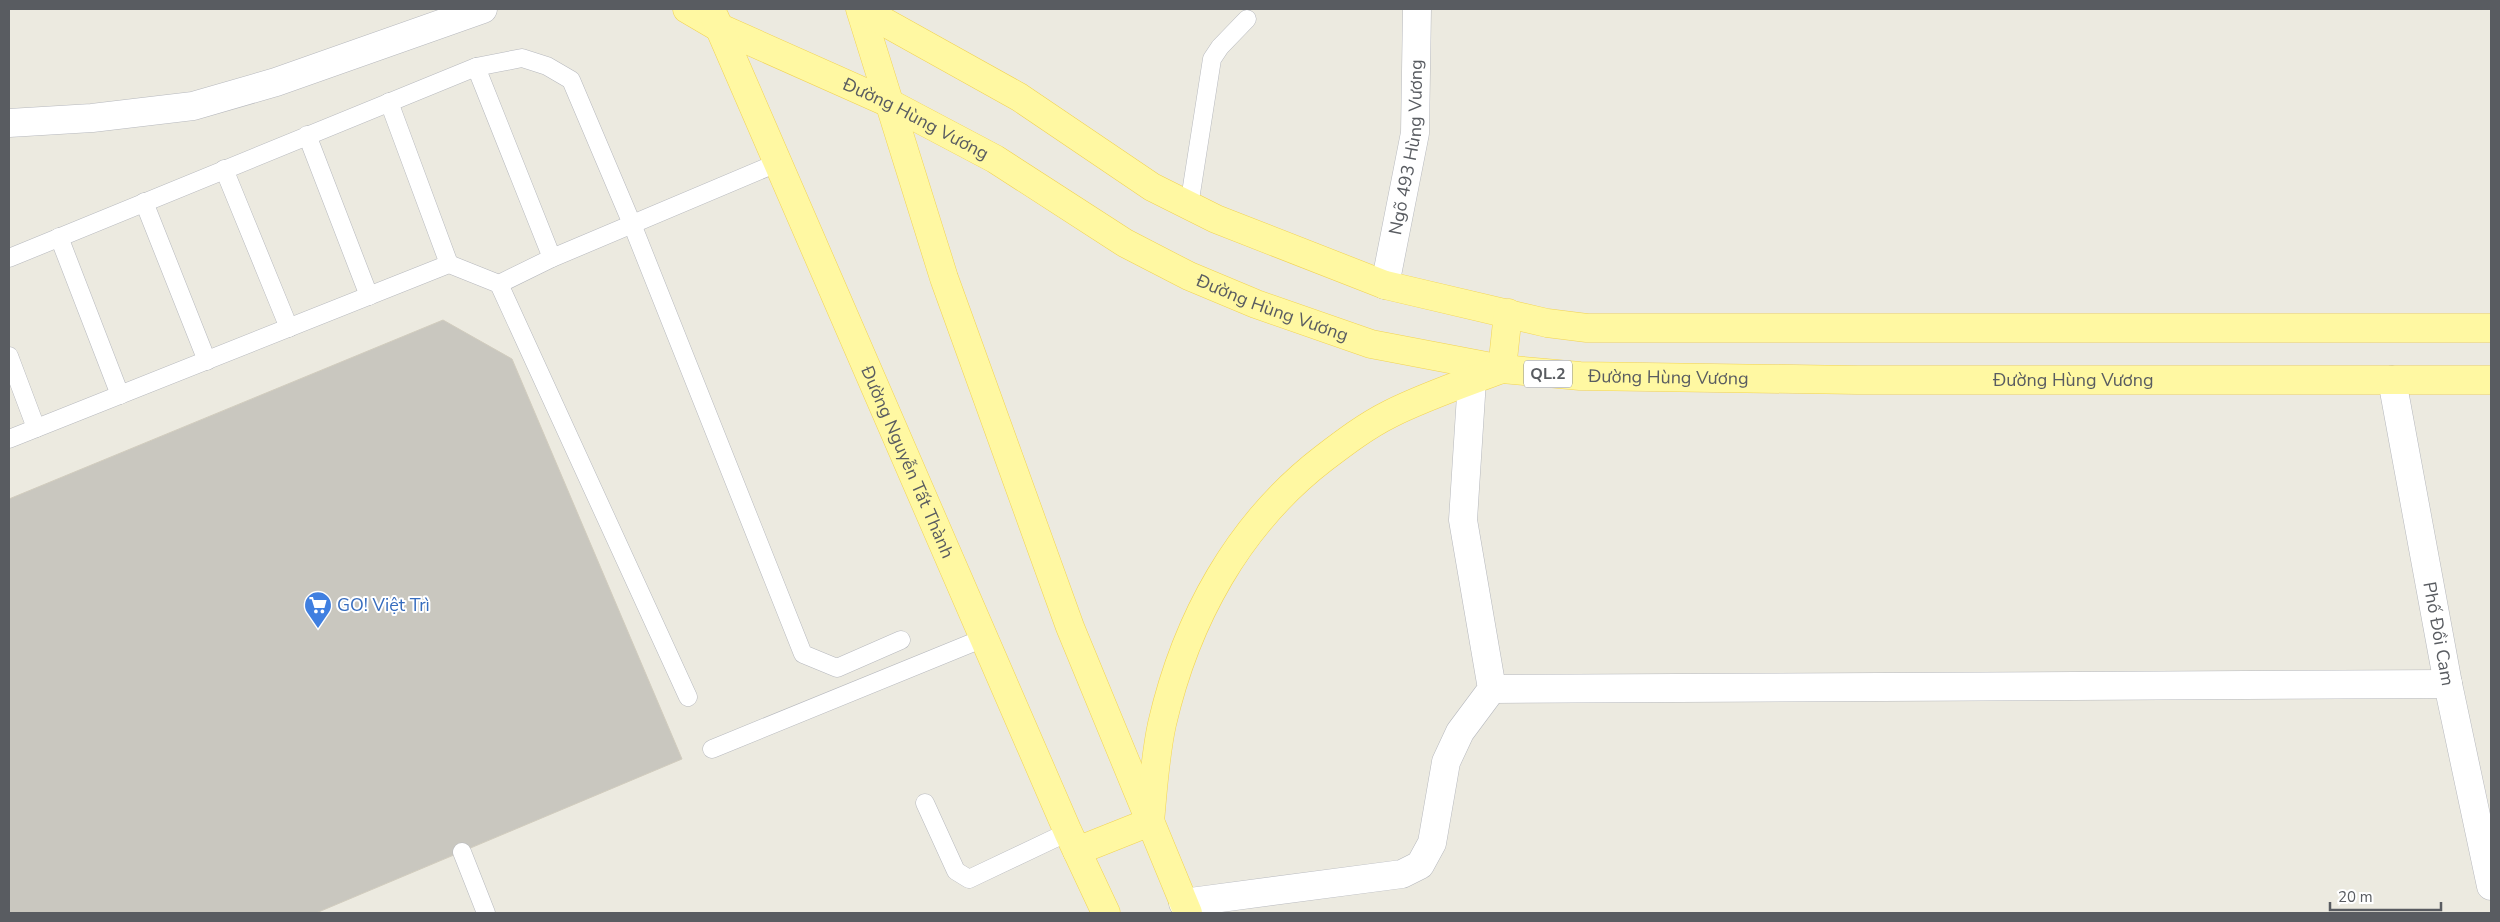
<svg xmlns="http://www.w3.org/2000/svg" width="2500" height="922" font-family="'Nunito Sans',sans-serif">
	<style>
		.building { fill: #c9c7bf; stroke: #d1ccbe }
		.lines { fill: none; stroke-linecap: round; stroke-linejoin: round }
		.service-casing { stroke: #b6b8bd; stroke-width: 19 }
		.minor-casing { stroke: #b6b8bd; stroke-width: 29 }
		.primary-casing { stroke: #f2d353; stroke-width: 29 }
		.service { stroke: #fff; stroke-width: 18 }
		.minor { stroke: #fff; stroke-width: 28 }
		.primary { stroke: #fff8a2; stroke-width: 28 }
		.labels { text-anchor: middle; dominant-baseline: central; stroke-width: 4; stroke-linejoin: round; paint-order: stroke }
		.shield { fill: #fff; stroke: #8b8d90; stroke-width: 1 }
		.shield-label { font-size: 16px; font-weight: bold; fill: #595c61 }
		.street-label { font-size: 18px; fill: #595c61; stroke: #fff }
		.shop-label { font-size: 18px; fill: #366cbe; stroke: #fff; text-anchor: start }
	</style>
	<rect width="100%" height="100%" fill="#eceae0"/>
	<path class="building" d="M 443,320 L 512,359 L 682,759 L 316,913 L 9,913 L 9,499 Z"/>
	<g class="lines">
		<g class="service-casing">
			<g id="service">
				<path d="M 476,67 L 552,258"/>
				<path d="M 389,102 L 449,264"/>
				<path d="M 307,135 L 369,296"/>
				<path d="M 224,169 L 289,328"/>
				<path d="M 144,202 L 207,361"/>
				<path d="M 1189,206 L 1212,59 L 1220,47 L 1247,19"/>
				<path d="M 59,237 L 120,395"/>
				<path d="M 9,258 L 476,67 L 522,58 L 547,66 L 571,80 L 632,224 L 803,654 L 837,668 L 901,640"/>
				<path d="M 9,356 L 36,428"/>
				<path d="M 9,439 L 449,264 L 499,284"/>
				<path d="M 688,697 L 499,284 L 552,258 L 777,163"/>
				<path d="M 712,749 L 984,638"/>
				<path d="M 925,803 L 956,871 L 969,879 L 1068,832"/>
				<path d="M 462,852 L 486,913"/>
			</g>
		</g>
		<g class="minor-casing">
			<g id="minor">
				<path d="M 9,123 L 92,118 L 193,106 L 276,82 L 483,9"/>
				<path id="s1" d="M 1385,285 L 1415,133 L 1417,9"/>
				<path id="s2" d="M 2392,380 L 2448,684 L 2491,886"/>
				<path d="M 1492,689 L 2448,684"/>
				<path d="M 1183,903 L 1402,874 L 1420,865 L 1432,843 L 1446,762 L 1460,732 L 1492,689 L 1463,520 L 1472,380"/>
			</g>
		</g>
		<g class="primary-casing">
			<g id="primary">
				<path id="s3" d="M 687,9 L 716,26 L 891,104 L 995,159 L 1125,243 L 1189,276 L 1256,304 L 1371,344 L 1502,369 L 1580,376 L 1857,380 L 2491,380"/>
				<path d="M 860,9 L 944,278 L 1070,627 L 1188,913"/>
				<path d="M 861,9 L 1019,97 L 1152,187 L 1216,219 L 1385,285 L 1547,323 L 1587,328 L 2491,328"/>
				<path id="s4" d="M 715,18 L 1068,832 L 1106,913"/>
				<path d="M 1077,851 L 1150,822 C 1153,790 1155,756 1162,724 C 1186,620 1238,524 1324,458 C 1345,442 1366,426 1390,414 C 1426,396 1465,383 1502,369 L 1508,313"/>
			</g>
		</g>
		<use href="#service" class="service"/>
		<use href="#minor" class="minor"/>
		<use href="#primary" class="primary"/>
	</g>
	<defs>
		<g id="supermarket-pin" transform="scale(1.4375)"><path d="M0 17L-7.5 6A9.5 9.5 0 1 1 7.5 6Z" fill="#3f7fe0" stroke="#fff"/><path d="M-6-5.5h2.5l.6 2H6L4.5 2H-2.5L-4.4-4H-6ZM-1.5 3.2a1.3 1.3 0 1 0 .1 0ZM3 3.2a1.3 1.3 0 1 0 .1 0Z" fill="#fff"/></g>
	</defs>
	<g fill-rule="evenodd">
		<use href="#supermarket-pin" x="318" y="605"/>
	</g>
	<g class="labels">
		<rect class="shield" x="1524" y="360.5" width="48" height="27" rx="4"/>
		<g class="shield-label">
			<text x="1548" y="374">QL.2</text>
		</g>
		<g class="street-label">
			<text stroke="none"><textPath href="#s3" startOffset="254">Đường Hùng Vương</textPath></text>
			<text stroke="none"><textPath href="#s1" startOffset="140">Ngõ 493 Hùng Vương</textPath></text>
			<text stroke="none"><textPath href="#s3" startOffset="659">Đường Hùng Vương</textPath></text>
			<text stroke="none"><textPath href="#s3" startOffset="1064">Đường Hùng Vương</textPath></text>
			<text stroke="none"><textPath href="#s3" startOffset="1469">Đường Hùng Vương</textPath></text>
			<text stroke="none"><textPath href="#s4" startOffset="484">Đường Nguyễn Tất Thành</textPath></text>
			<text stroke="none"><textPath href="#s2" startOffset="258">Phố Đồi Cam</textPath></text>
		</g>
		<g class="shop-label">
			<text x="337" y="605">GO! Việt Trì</text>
		</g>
	</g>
	<rect width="2500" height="922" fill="none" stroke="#595c61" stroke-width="20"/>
	<path d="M2330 902v8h111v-8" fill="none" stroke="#595c61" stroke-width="2.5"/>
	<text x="2338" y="902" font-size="15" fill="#595c61" stroke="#ffffff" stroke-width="4" paint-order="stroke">20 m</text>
</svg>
